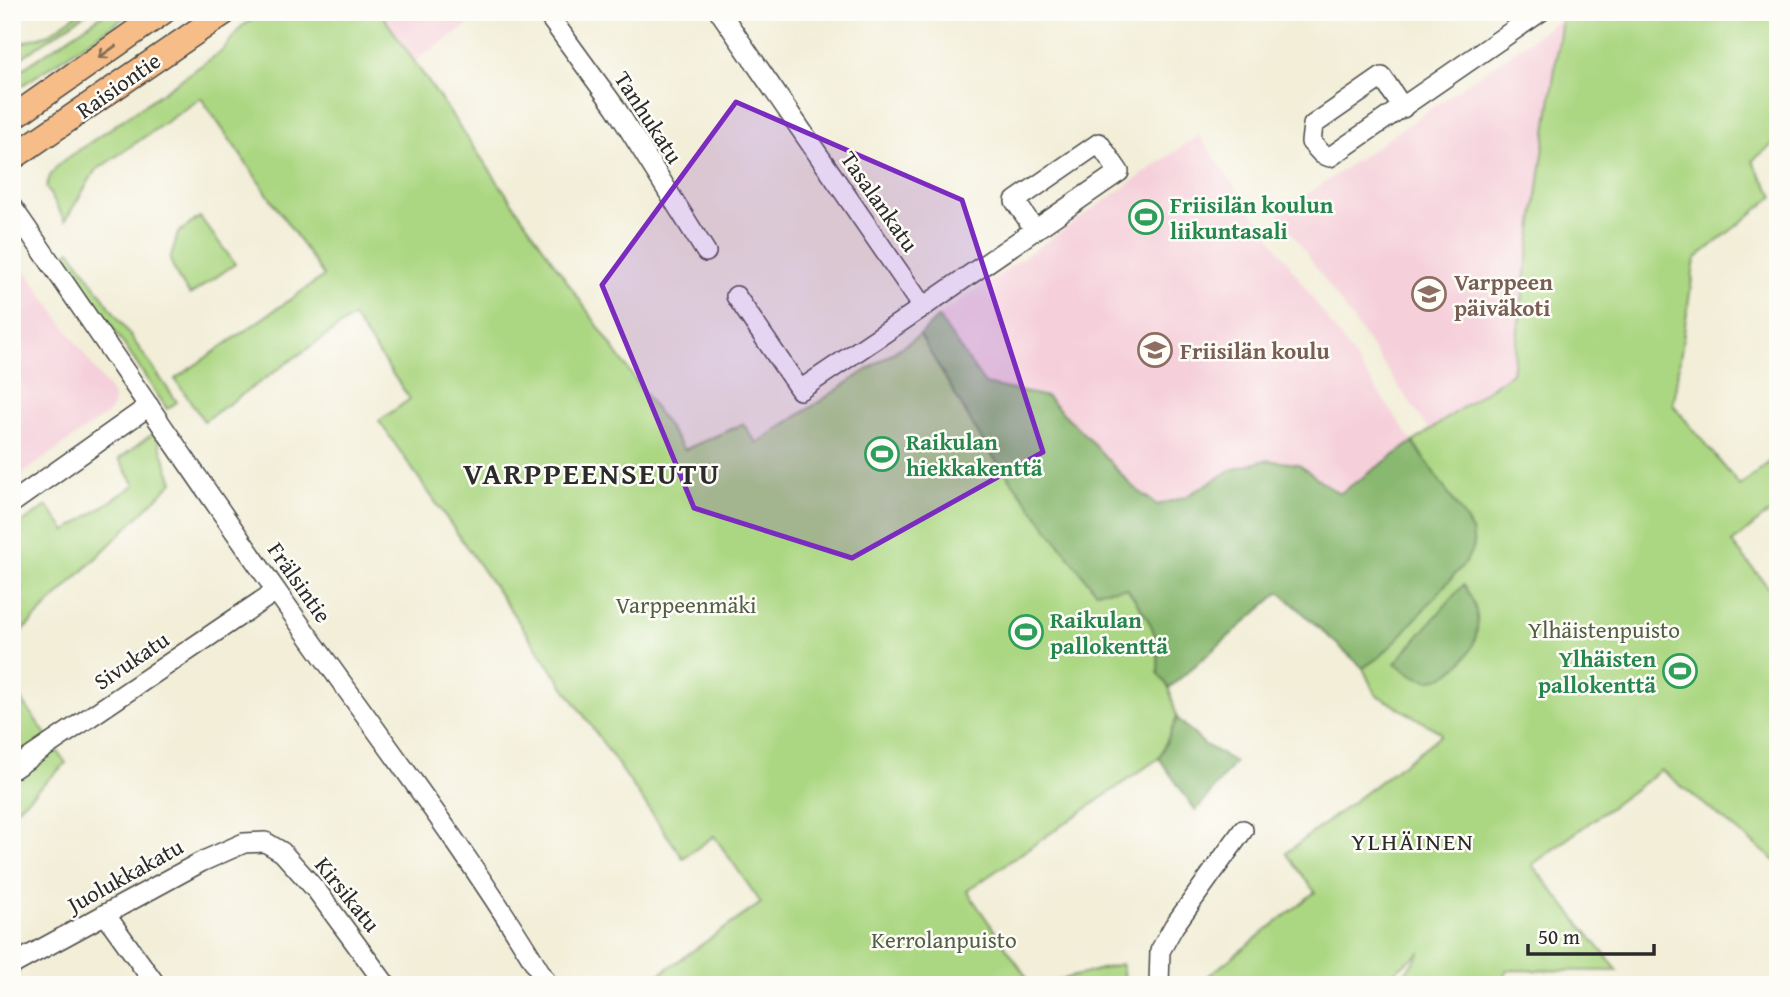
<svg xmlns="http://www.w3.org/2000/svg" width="1790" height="997" font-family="'Gentium Book Plus',serif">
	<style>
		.built { fill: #f5cfda }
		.green { fill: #acd782; stroke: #6c8156; stroke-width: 2 }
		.forest { fill: #89b870; stroke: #5a724e; stroke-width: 2 }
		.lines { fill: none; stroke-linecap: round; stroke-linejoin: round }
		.minor-casing { stroke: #494845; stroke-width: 22 }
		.major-casing { stroke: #494845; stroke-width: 27 }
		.minor { stroke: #fff; stroke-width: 19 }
		.major { stroke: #f7bd88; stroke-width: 24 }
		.oneway { stroke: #876d55 }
		.marked { fill: #7b2cbf; fill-opacity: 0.2; stroke: #7b2cbf; stroke-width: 5; stroke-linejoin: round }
		.labels { text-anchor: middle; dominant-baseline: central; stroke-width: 5; stroke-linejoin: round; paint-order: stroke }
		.street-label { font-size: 23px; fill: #2b2b2b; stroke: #fdfcf7 }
		.leisure-label { font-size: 23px; font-weight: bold; fill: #27864d; stroke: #fdfcf7; text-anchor: start }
		.education-label { font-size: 23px; font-weight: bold; fill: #785e54; stroke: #fdfcf7; text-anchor: start }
		.park-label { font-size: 23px; fill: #525f45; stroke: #fdfcf7 }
		.neighbourhood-label { font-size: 24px; letter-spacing: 2px; fill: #2b2b2b; stroke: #fdfcf7 }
		.district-label { font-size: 30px; font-weight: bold; letter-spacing: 2px; fill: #2b2b2b; stroke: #fdfcf7 }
	</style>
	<rect width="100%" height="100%" fill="#fdfcf7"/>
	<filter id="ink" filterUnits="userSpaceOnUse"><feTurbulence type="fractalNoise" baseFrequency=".0143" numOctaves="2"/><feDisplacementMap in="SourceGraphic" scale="14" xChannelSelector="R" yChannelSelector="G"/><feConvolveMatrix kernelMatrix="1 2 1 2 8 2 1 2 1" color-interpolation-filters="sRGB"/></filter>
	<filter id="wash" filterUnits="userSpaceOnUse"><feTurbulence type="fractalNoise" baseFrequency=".00686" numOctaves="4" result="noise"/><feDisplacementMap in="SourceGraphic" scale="28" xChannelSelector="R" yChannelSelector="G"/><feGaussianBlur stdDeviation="1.57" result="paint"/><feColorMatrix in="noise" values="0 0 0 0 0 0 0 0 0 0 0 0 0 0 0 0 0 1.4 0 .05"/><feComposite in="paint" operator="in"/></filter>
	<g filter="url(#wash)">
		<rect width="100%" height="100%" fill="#f2eed8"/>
		<g class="built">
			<path d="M 380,12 L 487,12 L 414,62 Z"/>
			<path d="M 1562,18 L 1512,373 L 1429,430 L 1279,214 Z"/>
			<path d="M 1199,135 L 1413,442 L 1152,625 L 938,317 Z"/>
			<path d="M 15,255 L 112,394 L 114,405 L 107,414 L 12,481 L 12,256 Z"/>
		</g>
		<g class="green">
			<path d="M 80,12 L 88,12 L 12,64 L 12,46 L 49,34 Z"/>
			<path d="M 107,12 L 133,12 L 12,92 L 12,76 Z"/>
			<path d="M 264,12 L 380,12 L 684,450 L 743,424 L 757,443 L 920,335 L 986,447 L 1095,591 L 1127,588 C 1149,620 1161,632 1158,673 L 1169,688 L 1177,718 L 1159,758 L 967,891 L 1032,985 L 644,985 L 761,903 L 714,836 L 683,858 L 379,421 L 410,399 L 353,317 L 204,421 L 175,379 L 324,276 L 201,98 L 95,171 L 65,221 L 46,187 L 51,174 L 59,164 L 222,51 L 241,27 Z"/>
			<path d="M 1570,12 L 1778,12 L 1778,140 L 1752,161 L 1774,196 L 1695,259 L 1673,405 L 1740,486 L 1778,455 L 1778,505 L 1732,543 L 1778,599 L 1778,863 L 1661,770 L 1532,865 L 1618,971 L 1506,970 L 1505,985 L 1396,985 L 1421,952 L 1376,985 L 1204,985 L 1202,981 L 1315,892 L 1286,853 L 1441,735 L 1440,732 L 1375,694 L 1363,668 L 1382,655 L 1472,531 L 1463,516 L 1378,575 L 1418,451 L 1413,442 L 1512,373 L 1562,18 Z"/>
			<path d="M 200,217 L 235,264 L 190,295 L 178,278 L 170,260 L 178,233 Z"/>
			<path d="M 70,250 L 177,402 L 167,409 L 64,255 Z"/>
			<path d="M 155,432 L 173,482 L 12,641 L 12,599 L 22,589 L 12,576 L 12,530 L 47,506 L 66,531 L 135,485 L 119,459 Z"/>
			<path d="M 12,686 L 66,763 L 12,813 Z"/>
			<path d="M 1121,964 L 1124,976 L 1117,985 L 1040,985 Z"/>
		</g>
		<g class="forest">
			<path d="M 938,317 L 985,384 L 1047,397 L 1090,440 L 1132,486 L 1157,505 L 1185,497 L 1231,470 L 1265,460 L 1298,464 L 1339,494 L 1413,442 L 1463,515 L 1472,531 L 1474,546 L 1465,563 L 1402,634 L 1382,655 L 1363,668 L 1280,592 L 1169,688 L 1158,673 C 1161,632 1149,620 1127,588 L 1095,591 L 986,447 L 920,335 Z"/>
			<path d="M 1463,585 C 1484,612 1482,643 1457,667 C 1449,675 1440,681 1428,680 C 1415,678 1405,671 1395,663 Z"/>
			<path d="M 1177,718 L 1204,744 L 1235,762 L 1196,811 L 1159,758 Z"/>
		</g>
	</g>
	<g filter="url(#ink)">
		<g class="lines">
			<g class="minor-casing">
				<g id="minor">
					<path d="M 546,12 L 615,107 L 706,252"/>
					<path d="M 720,12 L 923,307 L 1119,172 L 1099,143 L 1015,201 L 1035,230"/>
					<path d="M 1403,108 L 1382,77 L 1313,125 L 1311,142 L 1322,154 L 1330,157 L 1540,12"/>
					<path d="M 12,207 C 101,335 187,464 277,592 C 368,722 467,848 548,985"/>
					<path d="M 736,296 L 800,390 L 923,307"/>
					<path d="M 12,503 L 149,406"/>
					<path d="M 13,769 L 276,591"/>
					<path d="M 105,914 L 156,985"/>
					<path d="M 12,965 L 201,862 L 244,843 L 265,842 L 282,852 L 317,891 L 386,985"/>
					<path d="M 1159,985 L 1160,951 L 1174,926 L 1243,830"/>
				</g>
			</g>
			<g class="major-casing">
				<g id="major">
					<path d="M 12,118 L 163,12"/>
					<path d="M 12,158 L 225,12"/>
				</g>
			</g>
			<use href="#minor" class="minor"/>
			<use href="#major" class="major"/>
		</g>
		<defs><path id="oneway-shaft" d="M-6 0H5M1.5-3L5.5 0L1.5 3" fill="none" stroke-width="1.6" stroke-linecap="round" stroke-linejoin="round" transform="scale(1.75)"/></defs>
		<use class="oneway" href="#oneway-shaft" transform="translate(107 52) rotate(145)"/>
	</g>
	<path class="marked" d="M 736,102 L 962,200 L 1043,452 L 852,558 L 694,508 L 602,285 Z"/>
	<defs>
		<g id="stadium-ring" transform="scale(1.75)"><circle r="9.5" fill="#fdfcf7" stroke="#2e9e5b" stroke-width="1.5"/><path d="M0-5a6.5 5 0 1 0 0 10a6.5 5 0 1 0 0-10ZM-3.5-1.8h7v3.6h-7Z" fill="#2e9e5b"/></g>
		<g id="school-ring" transform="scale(1.75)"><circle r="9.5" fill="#fdfcf7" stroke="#8d6e63" stroke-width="1.5"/><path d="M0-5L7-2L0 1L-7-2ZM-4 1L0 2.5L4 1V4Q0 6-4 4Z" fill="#8d6e63"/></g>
	</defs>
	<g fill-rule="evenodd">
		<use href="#stadium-ring" x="1146" y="217"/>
		<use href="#school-ring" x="1429" y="294"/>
		<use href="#school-ring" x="1155" y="350"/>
		<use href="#stadium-ring" x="882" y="454"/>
		<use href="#stadium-ring" x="1026" y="632"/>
		<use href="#stadium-ring" x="1680" y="671"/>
	</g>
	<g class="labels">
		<g class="street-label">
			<text transform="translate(118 85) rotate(-35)">Raisiontie</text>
			<text transform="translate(649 117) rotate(57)">Tanhukatu</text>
			<text transform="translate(880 201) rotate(55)">Tasalankatu</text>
			<text transform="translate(300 582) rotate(55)">Frälsintie</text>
			<text transform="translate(131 660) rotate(-34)">Sivukatu</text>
			<text transform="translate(125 875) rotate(-29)">Juolukkakatu</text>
			<text transform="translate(348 894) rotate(51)">Kirsikatu</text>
		</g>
		<g class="leisure-label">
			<text x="1170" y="204">Friisilän koulun<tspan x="1170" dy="26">liikuntasali</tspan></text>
			<text x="906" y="441">Raikulan<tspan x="906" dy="26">hiekkakenttä</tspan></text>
			<text x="1050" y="619">Raikulan<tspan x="1050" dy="26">pallokenttä</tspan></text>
			<text x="1656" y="658" text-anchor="end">Ylhäisten<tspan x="1656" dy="26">pallokenttä</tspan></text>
		</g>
		<g class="education-label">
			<text x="1454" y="281">Varppeen<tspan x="1454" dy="26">päiväkoti</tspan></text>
			<text x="1180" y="350">Friisilän koulu</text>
		</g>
		<g class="park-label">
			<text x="686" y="604">Varppeenmäki</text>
			<text x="1604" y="629">Ylhäistenpuisto</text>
			<text x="944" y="939">Kerrolanpuisto</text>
		</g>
		<g class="neighbourhood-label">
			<text x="1413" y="841">YLHÄINEN</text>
		</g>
		<g class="district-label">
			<text x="592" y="473">VARPPEENSEUTU</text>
		</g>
	</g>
	<rect width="1790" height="997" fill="none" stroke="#fdfcf7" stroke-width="42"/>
	<path d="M1528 944v10h126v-10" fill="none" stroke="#2b2b2b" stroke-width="3.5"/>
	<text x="1538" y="944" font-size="21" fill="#2b2b2b" stroke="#fdfcf7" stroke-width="5" paint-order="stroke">50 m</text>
</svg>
